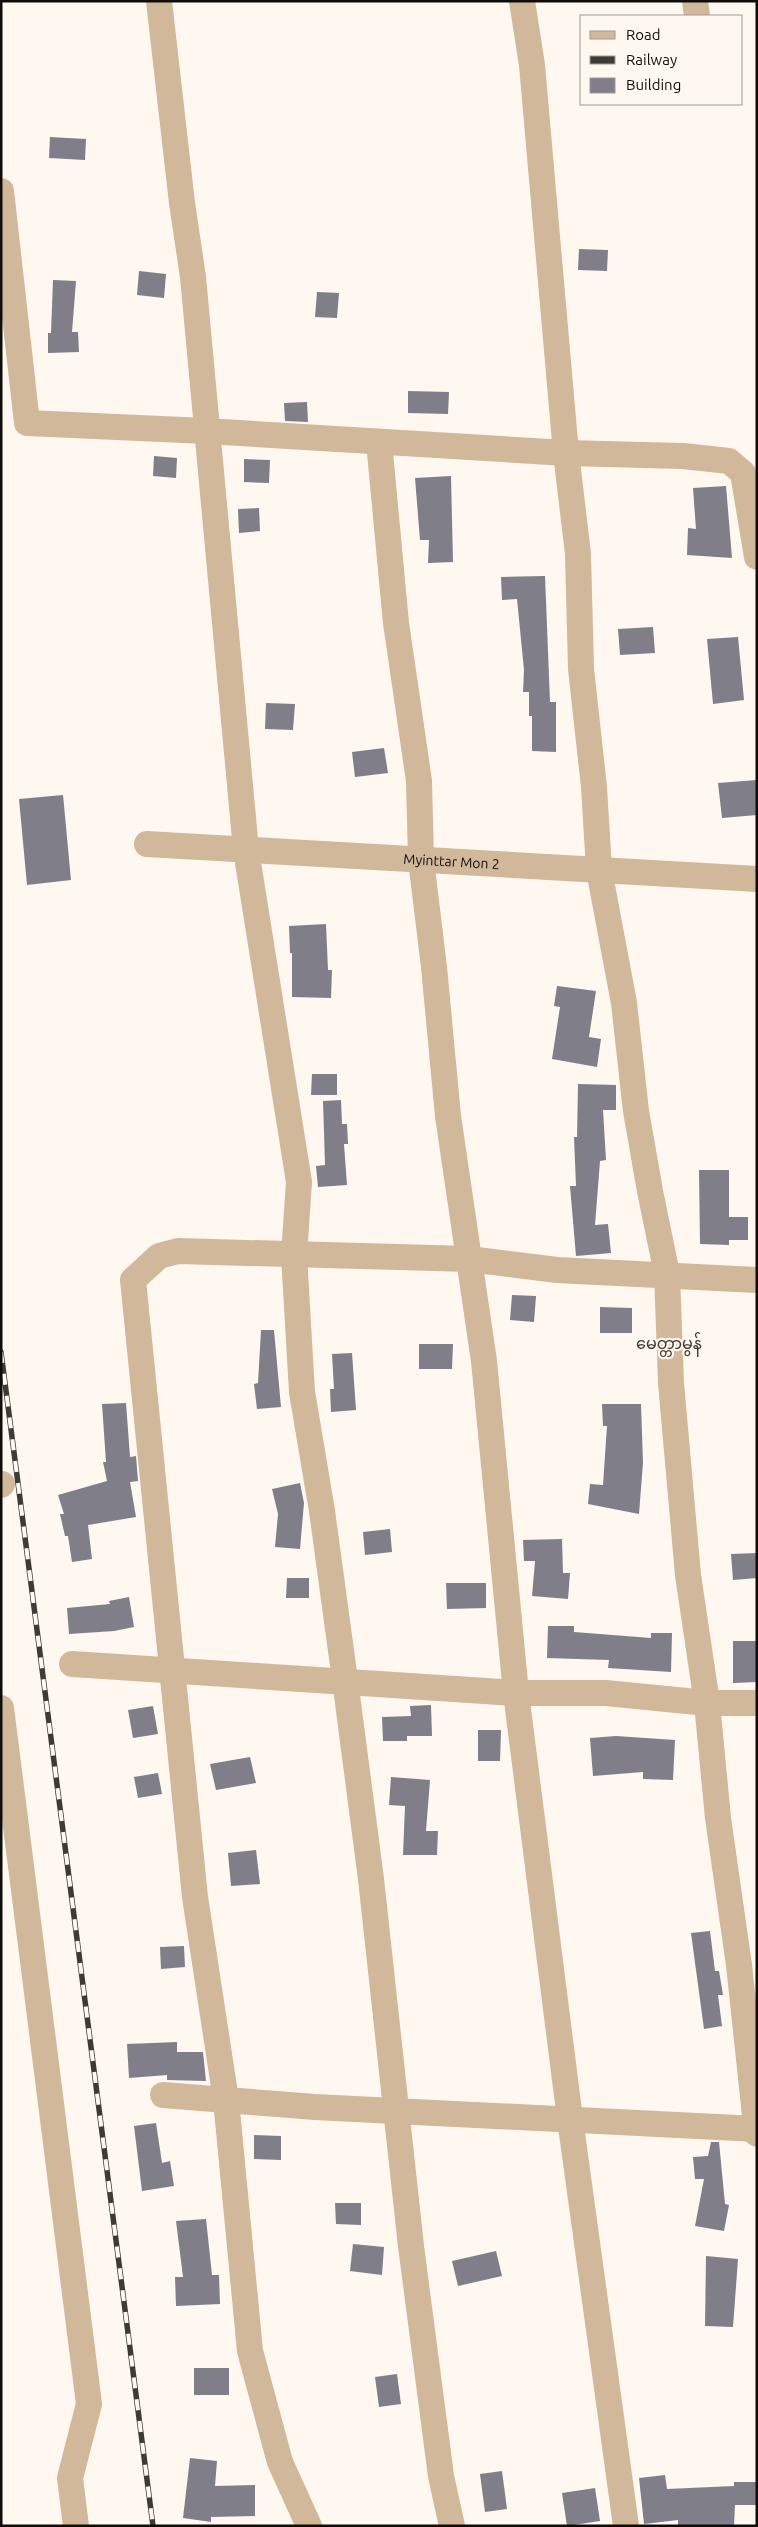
<svg xmlns="http://www.w3.org/2000/svg" width="758" height="2527" font-family="Ubuntu,'Noto Sans Myanmar',sans-serif">
	<style>
		.building { fill: #7f7e89 }
		.lines { fill: none; stroke-linecap: round; stroke-linejoin: round }
		.minor { stroke: #d2b89b; stroke-width: 26 }
		.rail-casing { stroke: #3e3a36; stroke-width: 5.5 }
		.rail { stroke: #fef8f0; stroke-width: 4; stroke-dasharray: 11; stroke-linecap: butt }
		.labels { text-anchor: middle; dominant-baseline: central; stroke-width: 4.5; stroke-linejoin: round; paint-order: stroke }
		.street-label { font-size: 14px; fill: #0f0c09; stroke: #fef8f0 }
		.quarter-label { font-size: 16px; fill: #413b33; stroke: #fef8f0 }
	</style>
	<rect width="100%" height="100%" fill="#fef8f0"/>
	<g class="building">
		<path d="M 50,137 L 86,139 L 85,160 L 49,158 Z"/>
		<path d="M 579,249 L 608,250 L 607,271 L 578,270 Z"/>
		<path d="M 139,271 L 166,274 L 164,298 L 137,295 Z"/>
		<path d="M 53,280 L 76,281 L 72,332 L 78,332 L 79,352 L 48,353 L 48,333 L 51,333 Z"/>
		<path d="M 317,292 L 339,293 L 337,318 L 315,317 Z"/>
		<path d="M 408,391 L 449,392 L 448,414 L 408,413 Z"/>
		<path d="M 307,402 L 308,422 L 285,421 L 284,403 Z"/>
		<path d="M 154,456 L 177,458 L 176,478 L 153,476 Z"/>
		<path d="M 244,459 L 270,460 L 269,483 L 244,482 Z"/>
		<path d="M 451,476 L 453,562 L 428,563 L 429,540 L 420,540 L 415,478 Z"/>
		<path d="M 726,486 L 732,558 L 687,555 L 688,528 L 696,529 L 693,488 Z"/>
		<path d="M 259,508 L 260,531 L 239,533 L 238,509 Z"/>
		<path d="M 545,576 L 550,702 L 556,702 L 556,752 L 532,751 L 532,716 L 529,716 L 529,692 L 523,692 L 524,670 L 517,599 L 502,600 L 501,577 Z"/>
		<path d="M 653,627 L 655,653 L 620,655 L 618,629 Z"/>
		<path d="M 738,637 L 744,700 L 713,704 L 707,639 Z"/>
		<path d="M 266,703 L 295,704 L 293,730 L 265,729 Z"/>
		<path d="M 384,748 L 388,773 L 355,777 L 352,752 Z"/>
		<path d="M 757,780 L 757,815 L 722,818 L 718,783 Z"/>
		<path d="M 63,795 L 71,880 L 27,885 L 19,799 Z"/>
		<path d="M 326,924 L 328,970 L 332,970 L 331,998 L 292,997 L 292,953 L 290,953 L 289,926 Z"/>
		<path d="M 557,986 L 596,991 L 589,1037 L 601,1039 L 597,1067 L 552,1059 L 560,1007 L 554,1006 Z"/>
		<path d="M 312,1074 L 337,1074 L 337,1095 L 311,1095 Z"/>
		<path d="M 578,1084 L 616,1085 L 616,1110 L 603,1110 L 606,1160 L 600,1161 L 595,1225 L 608,1224 L 611,1253 L 576,1256 L 570,1186 L 576,1186 L 574,1137 L 577,1137 Z"/>
		<path d="M 341,1100 L 342,1124 L 347,1124 L 348,1144 L 344,1144 L 347,1185 L 318,1187 L 316,1166 L 325,1165 L 323,1101 Z"/>
		<path d="M 699,1170 L 729,1170 L 729,1217 L 748,1217 L 748,1240 L 729,1240 L 729,1245 L 700,1244 Z"/>
		<path d="M 512,1295 L 536,1296 L 534,1322 L 510,1320 Z"/>
		<path d="M 600,1307 L 632,1308 L 632,1333 L 600,1333 Z"/>
		<path d="M 261,1330 L 274,1330 L 281,1407 L 257,1409 L 254,1384 L 258,1383 Z"/>
		<path d="M 419,1344 L 453,1344 L 452,1369 L 419,1369 Z"/>
		<path d="M 352,1353 L 356,1410 L 331,1412 L 330,1389 L 334,1389 L 332,1354 Z"/>
		<path d="M 126,1403 L 130,1457 L 136,1456 L 138,1481 L 130,1482 L 136,1517 L 88,1525 L 92,1559 L 72,1562 L 68,1536 L 65,1536 L 60,1514 L 64,1514 L 58,1495 L 107,1481 L 103,1462 L 106,1462 L 102,1404 Z"/>
		<path d="M 602,1404 L 641,1404 L 643,1463 L 639,1514 L 588,1504 L 590,1484 L 603,1485 L 607,1426 L 603,1426 Z"/>
		<path d="M 300,1483 L 304,1503 L 300,1549 L 275,1547 L 278,1514 L 272,1489 Z"/>
		<path d="M 390,1529 L 392,1552 L 365,1555 L 363,1532 Z"/>
		<path d="M 562,1539 L 563,1573 L 570,1573 L 568,1599 L 532,1596 L 535,1561 L 524,1561 L 523,1540 Z"/>
		<path d="M 757,1553 L 757,1578 L 733,1580 L 731,1554 Z"/>
		<path d="M 287,1578 L 309,1578 L 309,1598 L 286,1598 Z"/>
		<path d="M 446,1583 L 486,1583 L 486,1608 L 447,1609 Z"/>
		<path d="M 129,1597 L 134,1627 L 114,1631 L 69,1634 L 67,1608 L 110,1604 L 109,1601 Z"/>
		<path d="M 548,1626 L 574,1626 L 574,1632 L 651,1638 L 651,1633 L 672,1633 L 671,1672 L 608,1668 L 609,1660 L 547,1658 Z"/>
		<path d="M 733,1641 L 757,1641 L 757,1682 L 733,1683 Z"/>
		<path d="M 431,1705 L 432,1736 L 407,1736 L 407,1741 L 383,1741 L 382,1717 L 411,1716 L 410,1706 Z"/>
		<path d="M 153,1706 L 158,1734 L 133,1738 L 128,1710 Z"/>
		<path d="M 478,1730 L 501,1730 L 500,1761 L 478,1761 Z"/>
		<path d="M 616,1736 L 675,1740 L 673,1780 L 643,1779 L 643,1772 L 593,1776 L 590,1738 Z"/>
		<path d="M 250,1757 L 256,1783 L 216,1790 L 210,1764 Z"/>
		<path d="M 158,1773 L 162,1794 L 138,1798 L 134,1777 Z"/>
		<path d="M 391,1777 L 430,1780 L 426,1831 L 438,1831 L 437,1855 L 403,1855 L 405,1806 L 389,1805 Z"/>
		<path d="M 256,1850 L 260,1884 L 231,1886 L 228,1853 Z"/>
		<path d="M 710,1931 L 715,1971 L 719,1971 L 723,1995 L 718,1995 L 722,2026 L 704,2029 L 691,1933 Z"/>
		<path d="M 184,1946 L 185,1967 L 161,1969 L 160,1947 Z"/>
		<path d="M 177,2042 L 177,2052 L 203,2052 L 206,2081 L 167,2080 L 167,2075 L 129,2078 L 127,2044 Z"/>
		<path d="M 156,2123 L 162,2163 L 170,2161 L 174,2186 L 142,2191 L 134,2126 Z"/>
		<path d="M 254,2135 L 281,2136 L 281,2160 L 254,2159 Z"/>
		<path d="M 711,2142 L 719,2142 L 725,2204 L 729,2205 L 724,2231 L 695,2226 L 704,2179 L 695,2179 L 693,2157 L 708,2156 Z"/>
		<path d="M 335,2203 L 361,2203 L 361,2225 L 336,2224 Z"/>
		<path d="M 206,2219 L 212,2275 L 219,2275 L 220,2304 L 176,2306 L 175,2277 L 183,2277 L 176,2221 Z"/>
		<path d="M 353,2244 L 384,2247 L 382,2275 L 350,2271 Z"/>
		<path d="M 496,2251 L 502,2276 L 458,2286 L 452,2261 Z"/>
		<path d="M 706,2256 L 738,2259 L 733,2327 L 705,2326 Z"/>
		<rect x="194" y="2368" width="35" height="27"/>
		<path d="M 397,2374 L 401,2404 L 379,2407 L 375,2377 Z"/>
		<path d="M 190,2458 L 217,2461 L 215,2486 L 255,2485 L 255,2516 L 211,2517 L 211,2522 L 183,2518 Z"/>
		<path d="M 502,2471 L 507,2509 L 485,2512 L 480,2474 Z"/>
		<path d="M 665,2475 L 667,2489 L 734,2486 L 734,2482 L 757,2482 L 757,2505 L 735,2505 L 734,2526 L 678,2526 L 678,2520 L 644,2524 L 639,2478 Z"/>
		<path d="M 595,2488 L 600,2521 L 567,2526 L 562,2493 Z"/>
	</g>
	<g class="lines">
		<g class="minor">
			<path d="M 159,1 L 182,203 L 193,277 L 246,850 L 299,1182 L 294,1255 L 302,1392 L 322,1511 L 345,1680 L 371,1879 L 411,2246 L 441,2476 L 452,2526"/>
			<path d="M 522,1 L 532,65 L 566,453 L 578,554 L 581,669 L 594,787 L 599,870 L 624,1003 L 636,1111 L 650,1191 L 667,1274 L 671,1383 L 688,1575 L 707,1703 L 757,1703"/>
			<path d="M 695,1 L 697,16"/>
			<path d="M 1,191 L 27,423 L 206,431 L 566,453 L 683,456 L 729,461 L 743,473 L 757,557"/>
			<path d="M 379,442 L 396,623 L 419,781 L 421,860 L 434,967 L 448,1116 L 484,1361 L 516,1693 L 606,1693 L 707,1703 L 718,1818 L 739,1965 L 757,2134"/>
			<path id="s1" d="M 147,844 L 757,879"/>
			<path d="M 1,1485 L 2,1484"/>
			<path d="M 72,1664 L 516,1693 L 570,2119 L 626,2526"/>
			<path d="M 1,1708 L 89,2404 L 70,2478 L 76,2526"/>
			<path d="M 163,2095 L 315,2107 L 757,2129"/>
			<path d="M 309,2526 L 280,2462 L 250,2351 L 226,2100 L 195,1897 L 133,1280 L 159,1256 L 178,1251 L 469,1259 L 557,1270 L 757,1280"/>
		</g>
		<g class="rail-casing">
			<path id="rail" d="M 1,1352 L 153,2526"/>
		</g>
		<use href="#rail" class="rail"/>
	</g>
	<g class="labels">
		<g class="street-label">
			<text stroke="none"><textPath href="#s1" startOffset="305">Myinttar Mon 2</textPath></text>
		</g>
		<g class="quarter-label">
			<text x="669" y="1343">မေတ္တာမွန်</text>
		</g>
	</g>
	<rect width="758" height="2527" fill="none" stroke="#0f0c09" stroke-width="5"/>
	<rect x="580" y="15" width="162" height="90" fill="#fef8f0" stroke="#9e9a94"/>
	<rect x="590" y="31" width="25" height="8" fill="#d2b89b" stroke="#9e9a94"/>
	<text x="626" y="40" font-size="15" fill="#0f0c09">Road</text>
	<rect x="590" y="56" width="25" height="8" fill="#3e3a36" stroke="#9e9a94"/>
	<text x="626" y="65" font-size="15" fill="#0f0c09">Railway</text>
	<rect x="590" y="78" width="25" height="15" fill="#7f7e89" stroke="#9e9a94"/>
	<text x="626" y="90" font-size="15" fill="#0f0c09">Building</text>
</svg>
